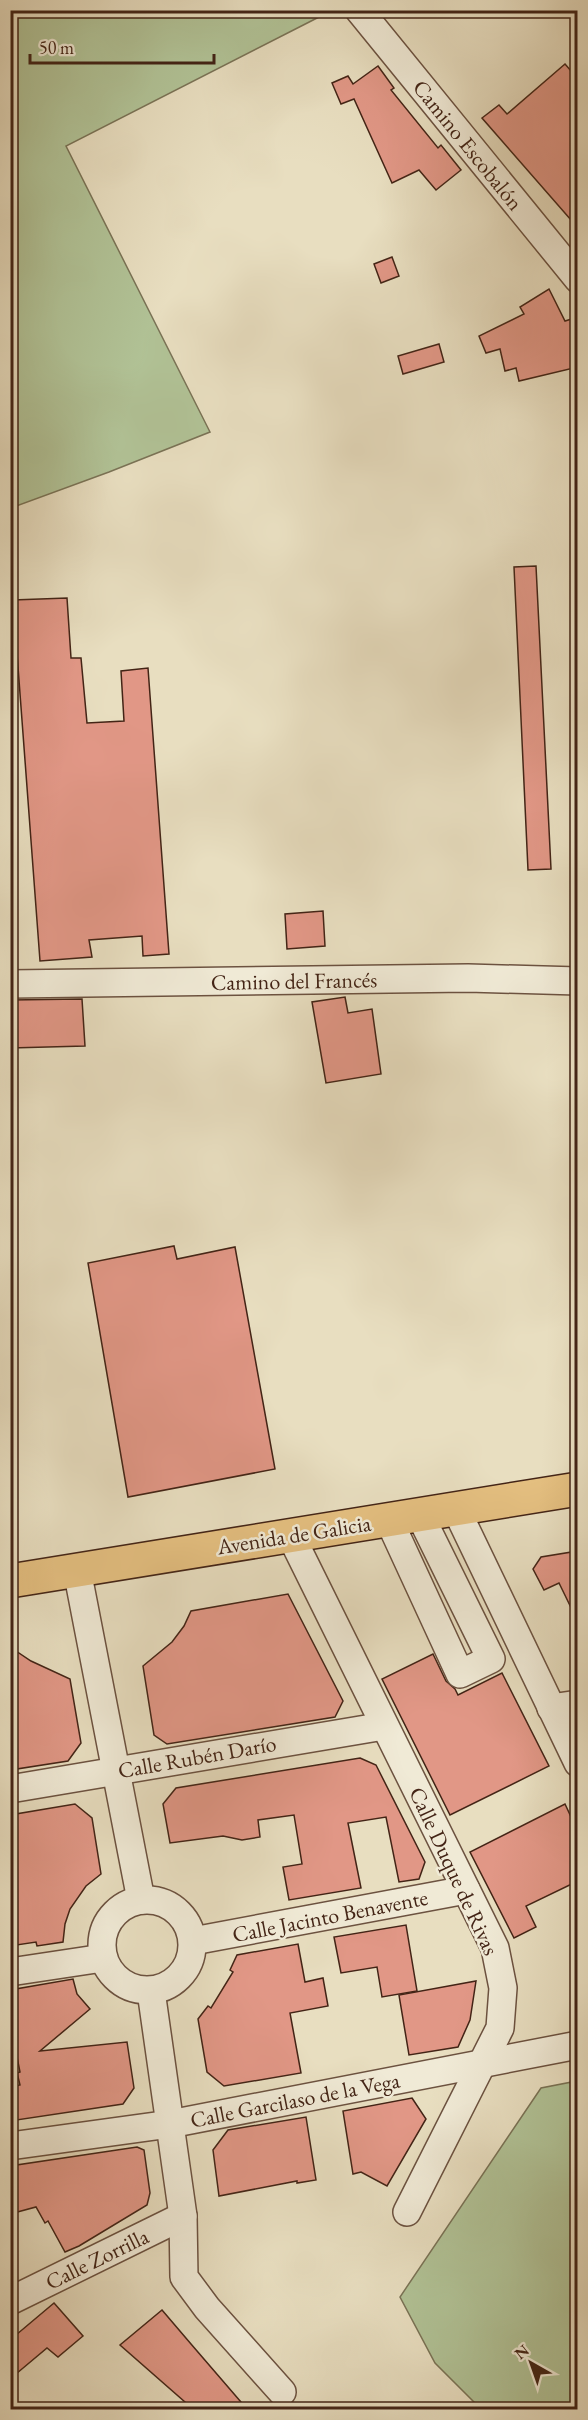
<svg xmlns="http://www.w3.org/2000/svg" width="588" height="2420" font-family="'EB Garamond',serif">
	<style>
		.green { fill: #b1c296; stroke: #7a7356; stroke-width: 1.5 }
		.building { fill: #e19786; stroke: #432416; stroke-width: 1.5 }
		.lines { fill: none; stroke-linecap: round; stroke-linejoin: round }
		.minor-casing { stroke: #6c5240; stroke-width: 30 }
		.major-casing { stroke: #432416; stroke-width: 36 }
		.minor { stroke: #f0ead6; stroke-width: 27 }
		.major { stroke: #e4bf80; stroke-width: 33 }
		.labels { text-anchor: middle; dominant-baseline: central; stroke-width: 5; stroke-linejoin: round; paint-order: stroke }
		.street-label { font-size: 22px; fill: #432416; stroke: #f0ead6 }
	</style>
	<rect width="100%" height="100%" fill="#e8dec0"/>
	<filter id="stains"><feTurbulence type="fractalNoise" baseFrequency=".00333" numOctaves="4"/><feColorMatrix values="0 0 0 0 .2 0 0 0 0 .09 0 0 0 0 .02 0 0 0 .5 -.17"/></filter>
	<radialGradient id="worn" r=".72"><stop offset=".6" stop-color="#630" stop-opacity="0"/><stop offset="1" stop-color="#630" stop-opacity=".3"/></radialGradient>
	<g class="green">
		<path d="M 11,10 L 327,11 L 319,17 L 66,146 L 210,432 L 109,472 L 11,508 Z"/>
		<path d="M 577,2081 L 577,2409 L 481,2409 L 435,2363 L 400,2297 L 541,2088 Z"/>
	</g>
	<g class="building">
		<path d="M 565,64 L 578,79 L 578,228 L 482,118 L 499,105 L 507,114 Z"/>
		<path d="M 378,66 L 394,88 L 391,90 L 438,148 L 441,145 L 461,170 L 436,190 L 419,170 L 392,183 L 354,99 L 341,104 L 332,83 L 348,76 L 353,84 Z"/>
		<path d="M 392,257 L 399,276 L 381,283 L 374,264 Z"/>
		<path d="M 549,289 L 565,321 L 578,317 L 578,367 L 519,381 L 516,368 L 505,371 L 500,349 L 486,353 L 479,336 L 524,314 L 520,307 Z"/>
		<path d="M 439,344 L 444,362 L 403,374 L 398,356 Z"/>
		<path d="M 536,566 L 551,869 L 528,870 L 514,567 Z"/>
		<path d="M 67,598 L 71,658 L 81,658 L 87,723 L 124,721 L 121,671 L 148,668 L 169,954 L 143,956 L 142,936 L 89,940 L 92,957 L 40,961 L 13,600 Z"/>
		<path d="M 323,911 L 325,946 L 287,949 L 285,914 Z"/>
		<path d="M 345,997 L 348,1013 L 372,1009 L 381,1074 L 326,1083 L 312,1002 Z"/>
		<path d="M 82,999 L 85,1046 L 10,1048 L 10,1000 Z"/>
		<path d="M 174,1246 L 177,1259 L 235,1247 L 275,1469 L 128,1497 L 88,1263 Z"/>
		<path d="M 578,1551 L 578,1622 L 559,1583 L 544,1590 L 533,1569 L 541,1557 Z"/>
		<path d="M 288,1594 L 343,1701 L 335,1717 L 167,1744 L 154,1735 L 143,1666 L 172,1642 L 184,1626 L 191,1611 Z"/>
		<path d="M 10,1647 L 31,1661 L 70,1679 L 81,1743 L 68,1761 L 10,1770 Z"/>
		<path d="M 433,1654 L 446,1681 L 455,1689 L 458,1695 L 502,1673 L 549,1766 L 450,1815 L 382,1679 Z"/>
		<path d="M 360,1758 L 376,1765 L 425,1862 L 419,1879 L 399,1882 L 386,1817 L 348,1823 L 361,1888 L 289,1900 L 283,1867 L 302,1864 L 294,1815 L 258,1820 L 260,1837 L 242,1840 L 223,1836 L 170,1843 L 163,1804 L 176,1788 Z"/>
		<path d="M 75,1804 L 92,1818 L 101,1874 L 86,1886 L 70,1909 L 65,1924 L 63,1942 L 37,1946 L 36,1942 L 10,1946 L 10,1815 Z"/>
		<path d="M 565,1804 L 578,1832 L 578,1881 L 526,1906 L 536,1927 L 514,1938 L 470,1852 Z"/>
		<path d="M 406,1925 L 417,1991 L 382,1997 L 377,1967 L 341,1973 L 334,1937 Z"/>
		<path d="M 298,1944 L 305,1982 L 323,1978 L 328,2006 L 290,2013 L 301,2073 L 224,2086 L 207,2072 L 198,2019 L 208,2006 L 211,2008 L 233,1972 L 230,1970 L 237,1955 Z"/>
		<path d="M 73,1979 L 77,1994 L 90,2009 L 40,2051 L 127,2042 L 134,2088 L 123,2104 L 10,2121 L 10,2087 L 20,2085 L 17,2073 L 20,2072 L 12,2032 L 10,2032 L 10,1990 Z"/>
		<path d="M 476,1981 L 470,2020 L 458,2047 L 409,2055 L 399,1995 Z"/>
		<path d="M 412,2098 L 426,2119 L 387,2186 L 361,2172 L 353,2174 L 343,2111 Z"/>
		<path d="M 306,2117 L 316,2180 L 297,2183 L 297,2181 L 219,2196 L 213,2150 L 228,2130 Z"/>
		<path d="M 137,2147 L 144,2150 L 150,2193 L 147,2205 L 79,2246 L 65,2252 L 48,2221 L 45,2223 L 36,2207 L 10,2214 L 10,2166 Z"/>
		<path d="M 54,2303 L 83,2336 L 58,2357 L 47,2348 L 10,2379 L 10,2340 Z"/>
		<path d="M 162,2310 L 191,2344 L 247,2409 L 193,2409 L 120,2345 Z"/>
	</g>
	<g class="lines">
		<g class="minor-casing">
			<g id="minor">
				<path d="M 359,10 L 578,279"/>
				<path d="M 10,984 L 468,978 L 578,981"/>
				<path d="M 456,1509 L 578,1763"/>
				<path d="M 389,1520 L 460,1674 L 491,1659 L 420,1515"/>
				<path d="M 291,1536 L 495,1948 L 503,1988 L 500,2028 L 407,2212"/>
				<path d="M 77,1570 L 141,1900"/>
				<path d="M 551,1708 L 578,1704"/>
				<path d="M 10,1789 L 384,1726"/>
				<circle cx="147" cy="1945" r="45"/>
				<path d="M 193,1941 L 466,1890"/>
				<path d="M 10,1972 L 103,1958"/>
				<path d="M 151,1991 L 183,2216 L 184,2277 L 207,2308 L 282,2392"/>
				<path d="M 10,2146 L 170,2124 L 578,2045"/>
				<path d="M 10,2301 L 183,2216"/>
			</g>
		</g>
		<g class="major-casing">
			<path id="major" d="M 10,1581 L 578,1489"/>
		</g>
		<use href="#minor" class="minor"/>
		<use href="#major" class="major"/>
	</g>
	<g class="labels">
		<g class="street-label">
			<text transform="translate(468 145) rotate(51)">Camino Escobalón</text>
			<text transform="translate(294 981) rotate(-1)">Camino del Francés</text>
			<text transform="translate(294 1535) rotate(-9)">Avenida de Galicia</text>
			<text transform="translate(197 1757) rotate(-10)">Calle Rubén Darío</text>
			<text transform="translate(454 1871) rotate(65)">Calle Duque de Rivas</text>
			<text transform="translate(330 1916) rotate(-11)">Calle Jacinto Benavente</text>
			<text transform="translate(295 2100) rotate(-11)">Calle Garcilaso de la Vega</text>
			<text transform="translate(97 2259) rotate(-26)">Calle Zorrilla</text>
		</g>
	</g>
	<rect width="588" height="2420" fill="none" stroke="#e8dec0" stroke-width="36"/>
	<rect x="12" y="12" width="564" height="2396" fill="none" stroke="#432416" stroke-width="3"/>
	<rect x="18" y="18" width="552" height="2384" fill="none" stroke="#432416" stroke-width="1.5"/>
	<g transform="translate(531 2363) rotate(320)" stroke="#f0ead6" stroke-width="4.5" paint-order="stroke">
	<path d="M0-4.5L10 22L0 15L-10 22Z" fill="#432416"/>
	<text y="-9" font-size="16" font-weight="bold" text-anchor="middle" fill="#432416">N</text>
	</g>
	<path d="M30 54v9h184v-9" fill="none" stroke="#432416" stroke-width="3"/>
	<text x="39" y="54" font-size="18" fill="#432416" stroke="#f0ead6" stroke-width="4.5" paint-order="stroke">50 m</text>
	<rect width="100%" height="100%" filter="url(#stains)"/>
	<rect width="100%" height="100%" fill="url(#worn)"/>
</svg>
